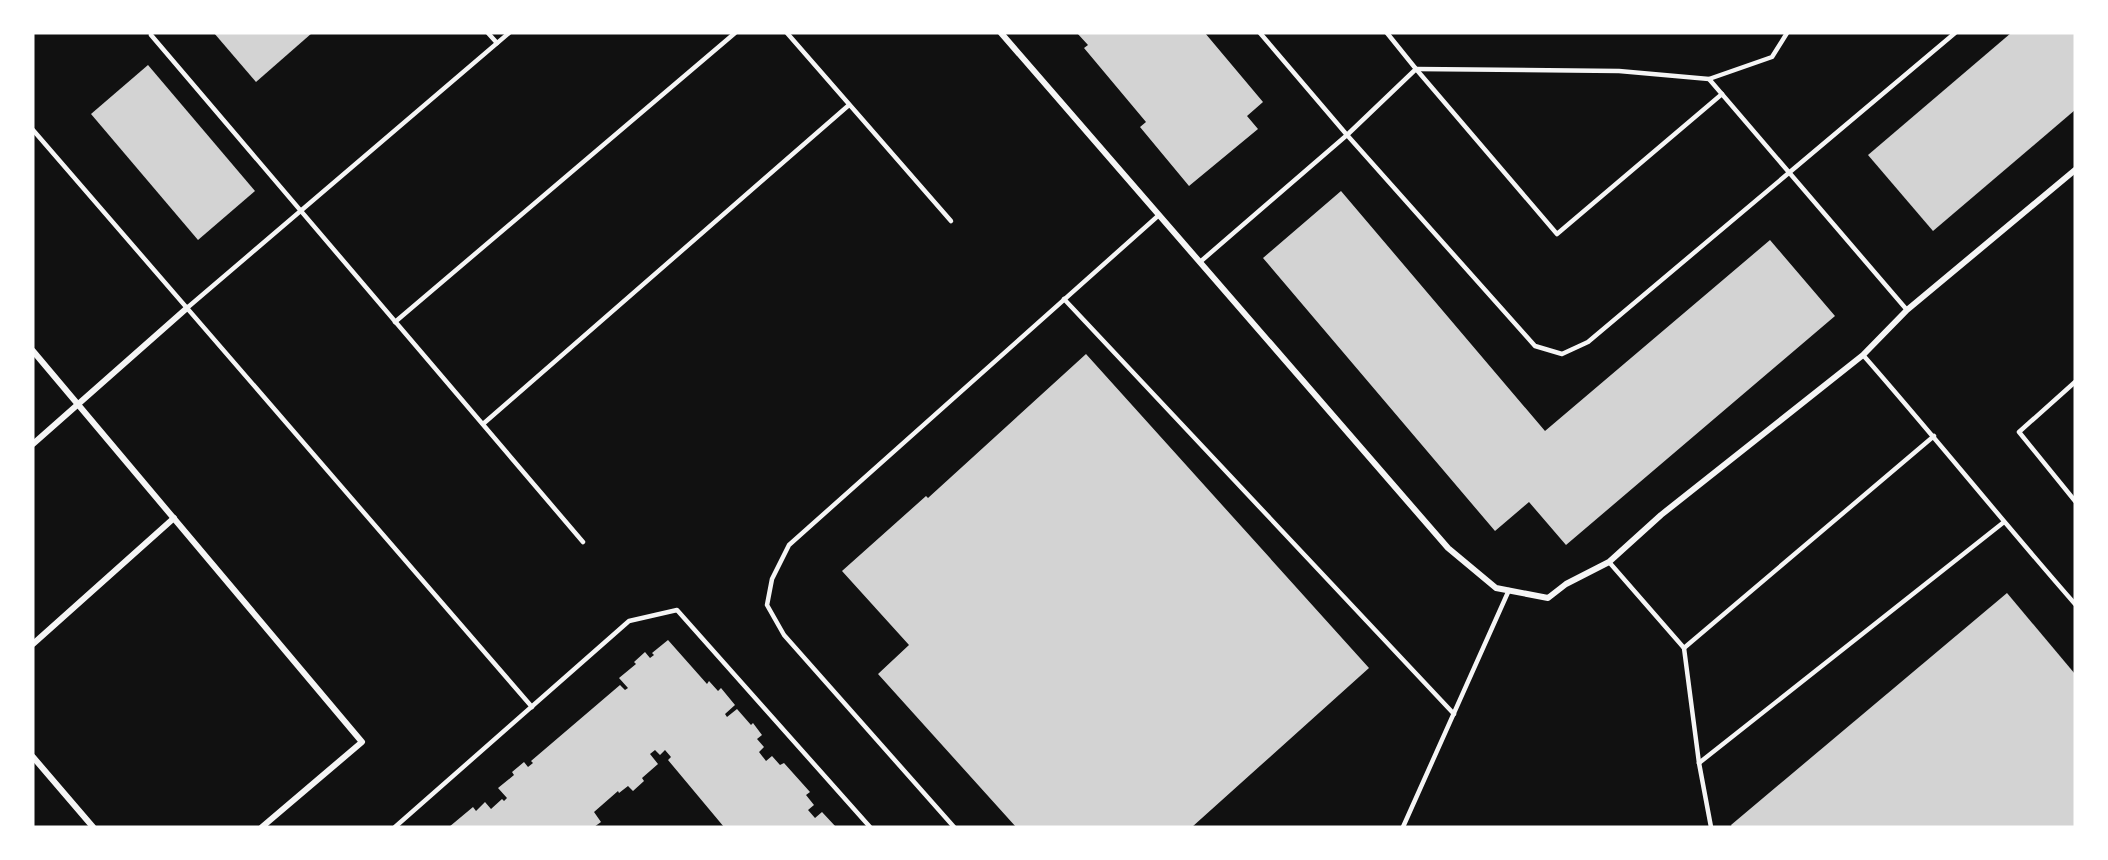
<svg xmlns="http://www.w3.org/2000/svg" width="2108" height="860" font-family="'Public Sans',sans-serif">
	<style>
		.building { fill: #d3d3d3 }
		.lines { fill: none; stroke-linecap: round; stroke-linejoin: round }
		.service { stroke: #f5f5f5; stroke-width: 4.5 }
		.minor { stroke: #f5f5f5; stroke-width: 6 }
	</style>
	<rect width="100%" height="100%" fill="#111"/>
	<g class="building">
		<path d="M 214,33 L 312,33 L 256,82 Z"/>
		<path d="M 1077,33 L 1205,33 L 1263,102 L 1247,116 L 1258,129 L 1189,186 L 1140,127 L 1146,122 L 1084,48 L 1088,45 Z"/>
		<path d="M 2011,33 L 2075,33 L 2075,110 L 1933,231 L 1868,155 Z"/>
		<path d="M 148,65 L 255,191 L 198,240 L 91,114 Z"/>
		<path d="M 1341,191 L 1545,431 L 1770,240 L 1835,316 L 1566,545 L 1529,502 L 1495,531 L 1263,258 Z"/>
		<path d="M 1086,354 L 1369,668 L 1192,827 L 1016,827 L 878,674 L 909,645 L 842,571 L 926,496 L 928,498 Z"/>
		<path d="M 2007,593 L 2075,674 L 2075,827 L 1732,827 L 1731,825 Z"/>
		<path d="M 668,640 L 707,684 L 709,681 L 718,691 L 721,688 L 735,705 L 725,714 L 727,717 L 737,709 L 751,725 L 753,723 L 762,735 L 757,739 L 764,747 L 759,752 L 766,761 L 772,756 L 780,765 L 784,763 L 810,792 L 806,795 L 814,805 L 808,810 L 815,818 L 822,812 L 836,827 L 724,827 L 668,760 L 671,757 L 665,750 L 660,755 L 655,750 L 650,754 L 658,764 L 642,778 L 644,781 L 633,791 L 628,786 L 619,793 L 618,791 L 594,812 L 601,822 L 594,827 L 449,827 L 473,807 L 476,811 L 485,802 L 491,809 L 502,799 L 504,801 L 507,798 L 498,788 L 514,775 L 512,772 L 524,762 L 528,767 L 533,763 L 531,761 L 620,685 L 625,690 L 628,688 L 619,678 L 636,664 L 634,662 L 645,652 L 650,658 L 654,655 L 652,653 Z"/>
	</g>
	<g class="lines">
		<g class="service">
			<path d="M 488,33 L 497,43"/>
			<path d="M 787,33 L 951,221"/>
			<path d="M 1260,33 L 1347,135 L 1416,69 L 1387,33"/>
			<path d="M 1787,33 L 1772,57 L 1709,79 L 1907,310"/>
			<path d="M 151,35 L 583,542"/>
			<path d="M 1416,69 L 1557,234 L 1722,94"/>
			<path d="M 1416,69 L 1619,71 L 1709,79"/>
			<path d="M 33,130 L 532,707"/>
			<path d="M 1200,262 L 1347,135 L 1535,346 L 1562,354 L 1588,342 L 1955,33"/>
			<path d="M 1064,299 L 1454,714"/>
			<path d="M 187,308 L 509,33"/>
			<path d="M 395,322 L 735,33"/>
			<path d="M 1863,355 C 1935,437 2003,522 2075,604"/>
			<path d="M 2075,382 L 2019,432 L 2075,501"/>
			<path d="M 483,424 L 849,105"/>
			<path d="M 1609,562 L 1684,648 L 1699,763 L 1711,827"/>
			<path d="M 1684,648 L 1934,436"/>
			<path d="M 1699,763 L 2004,522"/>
			<path d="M 395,827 L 629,621 L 677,610 L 870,827"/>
			<path d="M 954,827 L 784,635 L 767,605 L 772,579 L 789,545 L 1159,215"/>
			<path d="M 1403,827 L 1509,590"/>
		</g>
		<g class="minor">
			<path d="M 1001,33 L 1448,548 L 1496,588 L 1548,598 L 1566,584 L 1609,562 L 1661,515 L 1863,355 L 1907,310 L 2075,170"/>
			<path d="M 33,351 L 362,742 L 262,827"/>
			<path d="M 33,444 L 187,308"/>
			<path d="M 33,644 L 174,518"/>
			<path d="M 33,757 L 93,827"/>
		</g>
	</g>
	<rect width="2108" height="860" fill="none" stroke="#ffffff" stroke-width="69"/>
</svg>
